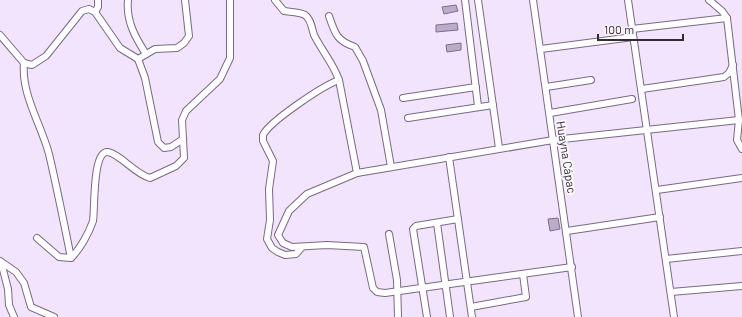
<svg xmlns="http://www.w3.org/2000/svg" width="742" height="317" font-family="Barlow,sans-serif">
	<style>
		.building { fill: #bdabca; stroke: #7e6d8a }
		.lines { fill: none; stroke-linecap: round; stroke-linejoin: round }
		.minor-casing { stroke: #7a6986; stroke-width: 8 }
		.minor { stroke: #fff; stroke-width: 6 }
		.labels { text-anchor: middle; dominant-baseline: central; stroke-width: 4; stroke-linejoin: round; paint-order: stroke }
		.street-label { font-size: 12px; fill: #322b37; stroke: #faf6fc }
	</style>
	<rect width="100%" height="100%" fill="#f3e4fd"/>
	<g class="building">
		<path d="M 456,5 L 458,11 L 444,14 L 442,7 Z"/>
		<path d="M 457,23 L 458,30 L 436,32 L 436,25 Z"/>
		<path d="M 461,43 L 461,50 L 447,52 L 446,45 Z"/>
		<path d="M 558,218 L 560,229 L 550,231 L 548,219 Z"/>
	</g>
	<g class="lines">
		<g class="minor-casing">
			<g id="minor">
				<path d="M 128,0 C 126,21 135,37 146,54"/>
				<path d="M 275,0 L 284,11 C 290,12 300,12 305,15 C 311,19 312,29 314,35 C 322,51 333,63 339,80 L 357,173"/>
				<path d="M 465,0 L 478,106"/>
				<path d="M 478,0 L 499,148"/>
				<path d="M 533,0 L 578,317"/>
				<path d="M 628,0 L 674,317"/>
				<path d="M 709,0 L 722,11 L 727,18 L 739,120 L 737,140 L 742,149"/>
				<path d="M 95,12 L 98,7 L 98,0"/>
				<path d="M 329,16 C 335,34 337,41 355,47 L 363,61 L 381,110 L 391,167"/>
				<path d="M 632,29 L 727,18"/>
				<path d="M 0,35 L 24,63 L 32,65 L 46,56 L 82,11 L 89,9 L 95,12 L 120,48 L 138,59 L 155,49 L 177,48 L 184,43 L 189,36 L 185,0"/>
				<path d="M 541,49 L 633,37"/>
				<path d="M 138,59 L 145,78 L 158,142 L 164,148 L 171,147 L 183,139"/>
				<path d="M 24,63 C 21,94 41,124 49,154 C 57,188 64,223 71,258"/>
				<path d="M 546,87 L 591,80"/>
				<path d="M 642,89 L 724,77 L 729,73 L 733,65"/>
				<path d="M 403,98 L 476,87"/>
				<path d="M 550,113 L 632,99"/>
				<path d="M 408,118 L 493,105"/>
				<path d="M 449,157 L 472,317"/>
				<path d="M 657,190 L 742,178"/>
				<path d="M 437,223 L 450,317"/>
				<path d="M 567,231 L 660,217"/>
				<path d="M 389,234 L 397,280 L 398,317"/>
				<path d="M 37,238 L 59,257 L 71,258 C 80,249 89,233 93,221 C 95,211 92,150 108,152 C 120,154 135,174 150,178 L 176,166 L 184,158 L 182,120 L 186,111 L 220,79 L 230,58 L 230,0"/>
				<path d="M 302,247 L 296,254 L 285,255 L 278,252 L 272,248 L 267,239 L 270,220 L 269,189 L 273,161 L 263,141 L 263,135 C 270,121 324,85 339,80"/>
				<path d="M 666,259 L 742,251"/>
				<path d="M 0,261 L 16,272 L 24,283 L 31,307 L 54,317"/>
				<path d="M 1,262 L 8,289 L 9,305 L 14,317"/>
				<path d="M 572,267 L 385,293 L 377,292 L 373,288 L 364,247 L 327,245 L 292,247 L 283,243 L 278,235 L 289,211 L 307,194 L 357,173 L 553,140 L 739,120"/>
				<path d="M 671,292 L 742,286"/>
				<path d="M 471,307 L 526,297 L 523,274"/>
				<path d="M 427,317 L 413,229 L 416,226 L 458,219"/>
			</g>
		</g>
		<use href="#minor" class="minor"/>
	</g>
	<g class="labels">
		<g class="street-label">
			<text transform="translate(567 157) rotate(81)">Huayna Cápac</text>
		</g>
	</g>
	<path d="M598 34v6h85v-6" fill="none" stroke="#322b37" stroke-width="2"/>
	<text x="604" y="34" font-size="12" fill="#322b37" stroke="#faf6fc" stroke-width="3" paint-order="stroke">100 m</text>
</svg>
